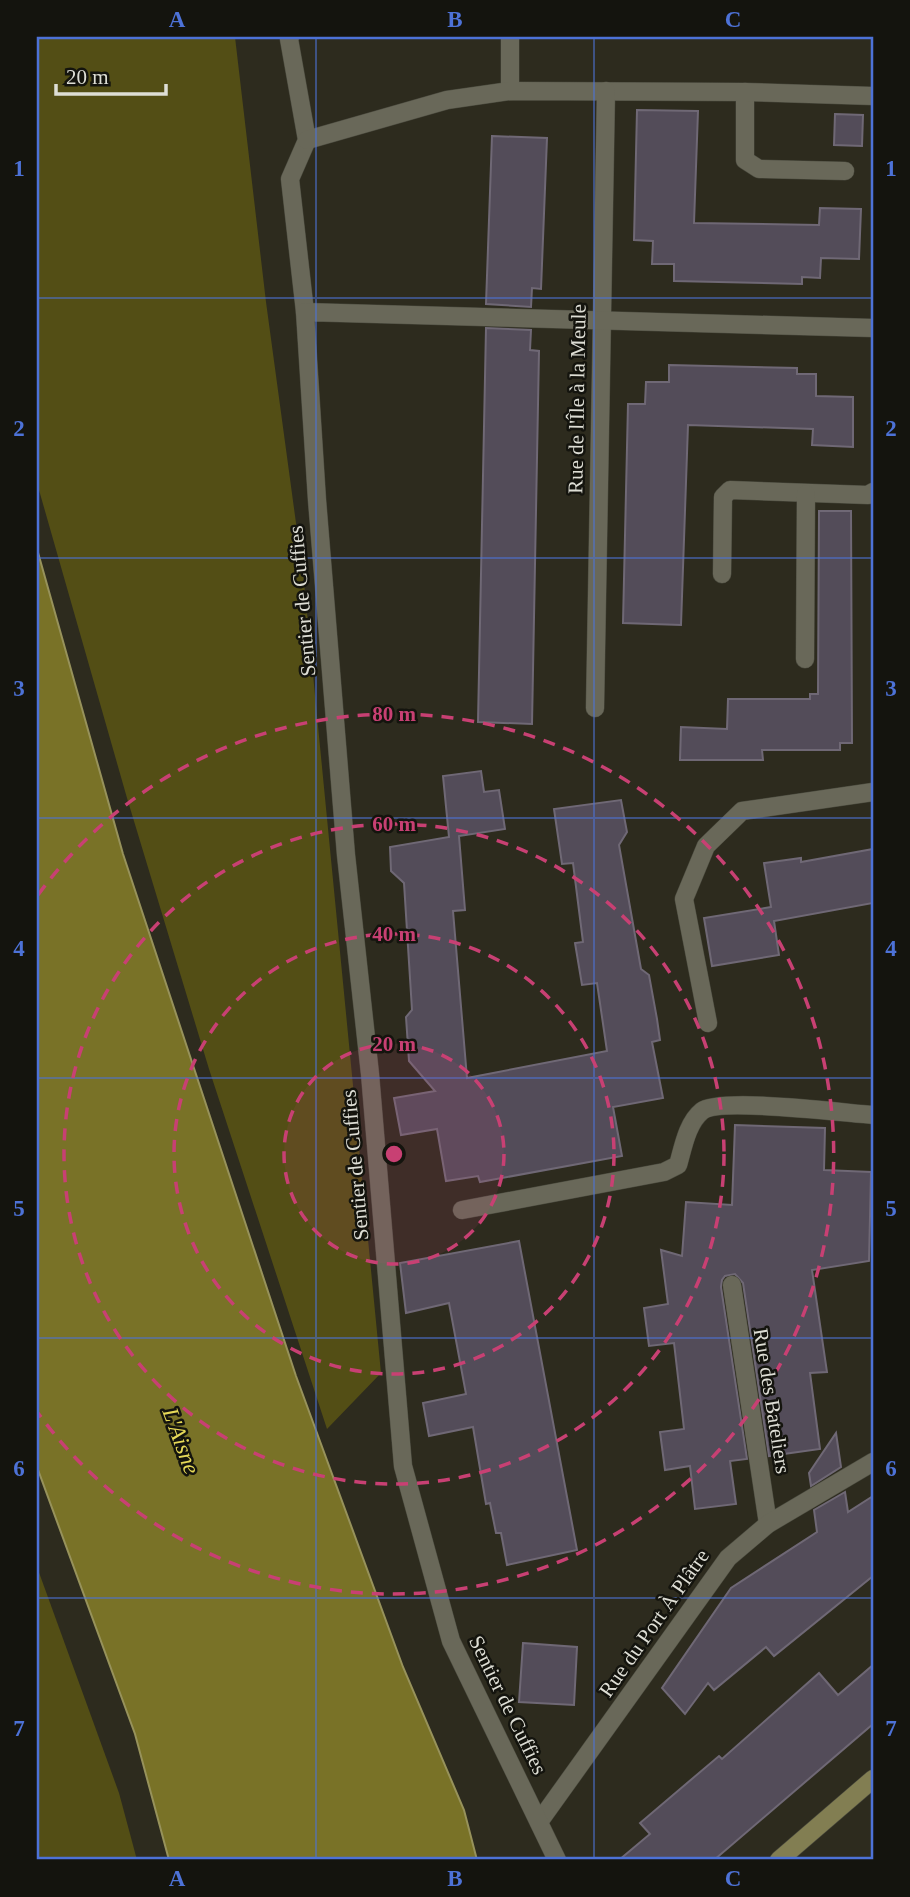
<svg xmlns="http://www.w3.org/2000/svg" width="910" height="1897" font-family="'Times New Roman',serif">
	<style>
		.green { fill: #534e15 }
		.water { fill: #797227; stroke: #97925b; stroke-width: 2 }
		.building { fill: #534c59; stroke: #6f6875; stroke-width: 2 }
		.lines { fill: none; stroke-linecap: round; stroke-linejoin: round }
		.service-casing { stroke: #49493d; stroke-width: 19 }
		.minor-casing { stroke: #49493d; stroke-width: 19 }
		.secondary-casing { stroke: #49493d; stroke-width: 19 }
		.service { stroke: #696859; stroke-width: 18 }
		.minor { stroke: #696859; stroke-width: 18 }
		.secondary { stroke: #827e52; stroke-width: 18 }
		.grid { fill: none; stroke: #4d72d7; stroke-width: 2; stroke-opacity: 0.55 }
		.ring { fill: none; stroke: #c84073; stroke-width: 3.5; stroke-dasharray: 12 9 }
		.labels { text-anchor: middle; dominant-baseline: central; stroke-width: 5; stroke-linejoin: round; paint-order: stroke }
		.street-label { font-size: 21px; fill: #deded5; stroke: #14140e }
		.water-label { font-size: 23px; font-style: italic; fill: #e6d958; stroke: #14140e }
		.centre { fill: #c84073; stroke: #14140e; stroke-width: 3.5 }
		.ring-label { font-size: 21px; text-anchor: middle; font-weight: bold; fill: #c84073; stroke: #14140e; stroke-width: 5; stroke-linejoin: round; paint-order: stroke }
		.neatline { fill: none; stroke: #4d72d7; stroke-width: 2.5 }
		.grid-label { font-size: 23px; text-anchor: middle; font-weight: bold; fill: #4d72d7 }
	</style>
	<rect width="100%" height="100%" fill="#2d2b1e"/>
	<g class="green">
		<path d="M 37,37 L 235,37 L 266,302 L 304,582 L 381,1373 L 327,1429 L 209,1069 L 127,798 L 37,483 Z"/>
		<path d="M 37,1567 L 119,1793 L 137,1860 L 37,1860 Z"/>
	</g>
	<path class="water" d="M 37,549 L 123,854 L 296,1376 L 403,1667 L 464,1810 L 477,1860 L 169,1860 L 135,1734 L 37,1467 Z"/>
	<g class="building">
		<path d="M 637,110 L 698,111 L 694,223 L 819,225 L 820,208 L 861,209 L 859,259 L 821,258 L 820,278 L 802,277 L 802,284 L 674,281 L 674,264 L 652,264 L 653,241 L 634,240 Z"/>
		<path d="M 835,114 L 863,115 L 862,146 L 834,145 Z"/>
		<path d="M 492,136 L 547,138 L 541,289 L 532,288 L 531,307 L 486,304 Z"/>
		<path d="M 486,328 L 531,330 L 530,350 L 539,351 L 532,724 L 478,722 Z"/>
		<path d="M 669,365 L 797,368 L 797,374 L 816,374 L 816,396 L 853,397 L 853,447 L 812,445 L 813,429 L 688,425 L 681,625 L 623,623 L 628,404 L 645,404 L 646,382 L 669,382 Z"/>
		<path d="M 819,511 L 851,511 L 852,743 L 840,743 L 840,750 L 762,750 L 763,760 L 680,760 L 681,727 L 727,729 L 728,699 L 810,699 L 810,694 L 818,694 Z"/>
		<path d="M 481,771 L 484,792 L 499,790 L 505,829 L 459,836 L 465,910 L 453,911 L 467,1078 L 607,1051 L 597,983 L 582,985 L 575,943 L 583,942 L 573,863 L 562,864 L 554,809 L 621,800 L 627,832 L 619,845 L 641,969 L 649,975 L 657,1019 L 660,1040 L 652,1042 L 663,1098 L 613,1107 L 622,1156 L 480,1182 L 478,1176 L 446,1181 L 437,1129 L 401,1135 L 394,1098 L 435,1091 L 409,1061 L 406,1017 L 412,1010 L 404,883 L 391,871 L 390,847 L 449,837 L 443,776 Z"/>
		<path d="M 873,849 L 873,903 L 774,921 L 779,955 L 712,966 L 704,918 L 771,907 L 764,863 L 801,858 L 801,862 Z"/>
		<path d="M 735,1125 L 825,1128 L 824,1170 L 871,1172 L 869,1261 L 812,1270 L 827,1372 L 810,1373 L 820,1449 L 769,1456 L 743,1283 L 735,1274 L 725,1276 L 722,1280 L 721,1287 L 747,1459 L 730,1461 L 736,1504 L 695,1509 L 690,1466 L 665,1470 L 660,1432 L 684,1429 L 674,1343 L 649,1346 L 644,1308 L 668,1304 L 661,1250 L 682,1256 L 686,1202 L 732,1205 Z"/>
		<path d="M 519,1241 L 577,1550 L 507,1565 L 501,1533 L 496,1533 L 490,1503 L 486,1504 L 473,1427 L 429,1436 L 423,1403 L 466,1394 L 449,1303 L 406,1313 L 400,1263 Z"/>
		<path d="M 836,1433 L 841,1467 L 811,1486 L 809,1473 Z"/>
		<path d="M 845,1492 L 848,1512 L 873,1496 L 873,1576 L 774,1656 L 766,1647 L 714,1690 L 708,1683 L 685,1714 L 662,1688 L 731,1588 L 817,1532 L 814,1510 Z"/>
		<path d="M 523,1643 L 577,1647 L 574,1705 L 519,1702 Z"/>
		<path d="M 873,1665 L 873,1724 L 714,1860 L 619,1860 L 650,1834 L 640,1823 L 719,1756 L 722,1759 L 819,1673 L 838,1695 Z"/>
	</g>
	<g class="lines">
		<g class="service-casing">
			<g id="service">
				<path d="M 290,37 L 289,39 L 307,140 L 290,179 L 305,312"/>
				<path d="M 510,91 L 510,37"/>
				<path d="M 745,92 L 745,160 L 759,169 L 845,171"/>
				<path d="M 722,574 L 723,497 L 730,490 L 868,495 L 873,492"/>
				<path d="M 805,659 L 806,494"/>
				<path d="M 462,1210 L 664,1172 L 678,1165 C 683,1148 687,1123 702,1111 C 720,1097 844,1113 873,1115"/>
			</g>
		</g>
		<g class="minor-casing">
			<g id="minor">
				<path d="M 307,140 L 447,100 L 510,91 L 745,92 L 873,96"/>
				<path d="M 595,708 L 606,91"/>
				<path d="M 708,1023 L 684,899 L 706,846 L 742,811 L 873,792"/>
				<path d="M 732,1285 L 768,1524"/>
				<path d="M 539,1822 L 728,1558 L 768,1524 L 873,1462"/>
				<path d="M 557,1860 L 451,1641 L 403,1466 L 370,1074 L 346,855 L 317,500 L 305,312 L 873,328"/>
			</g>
		</g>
		<g class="secondary-casing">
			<path id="secondary" d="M 779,1860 L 873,1779"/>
		</g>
		<use href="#service" class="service"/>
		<use href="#minor" class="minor"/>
		<use href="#secondary" class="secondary"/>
	</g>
	<path class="grid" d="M 316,37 L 316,1860M 594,37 L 594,1860M 37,298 L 873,298M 37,558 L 873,558M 37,818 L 873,818M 37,1078 L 873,1078M 37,1338 L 873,1338M 37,1598 L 873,1598"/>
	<circle cx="394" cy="1154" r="110" fill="#c84073" fill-opacity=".12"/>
	<g class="ring">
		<circle cx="394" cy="1154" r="110"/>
		<circle cx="394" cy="1154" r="220"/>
		<circle cx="394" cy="1154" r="330"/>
		<path d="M38 895A440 440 0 1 1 38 1413"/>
	</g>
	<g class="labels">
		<g class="street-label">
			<text transform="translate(577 399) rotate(-89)">Rue de l'Île à la Meule</text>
			<text transform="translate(302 601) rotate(-95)">Sentier de Cuffies</text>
			<text transform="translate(355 1165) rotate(-95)">Sentier de Cuffies</text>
			<text transform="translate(772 1401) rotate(81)">Rue des Bateliers</text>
			<text transform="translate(654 1623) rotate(-55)">Rue du Port À Plâtre</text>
			<text transform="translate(508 1705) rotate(64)">Sentier de Cuffies</text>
		</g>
		<g class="water-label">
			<text transform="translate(181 1441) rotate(70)">L'Aisne</text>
		</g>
	</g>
	<circle cx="394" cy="1154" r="10" class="centre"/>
	<g class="ring-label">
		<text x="394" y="721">80 m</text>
		<text x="394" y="831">60 m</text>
		<text x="394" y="941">40 m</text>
		<text x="394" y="1051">20 m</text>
	</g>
	<rect width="910" height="1897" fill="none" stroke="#14140e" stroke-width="77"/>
	<path d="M56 84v10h110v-10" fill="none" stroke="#deded5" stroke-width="3.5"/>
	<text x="66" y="84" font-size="21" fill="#deded5" stroke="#14140e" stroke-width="5" paint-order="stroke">20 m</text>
	<rect x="38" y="38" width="834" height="1820" class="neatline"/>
	<g class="grid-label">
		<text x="177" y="27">A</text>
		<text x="455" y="27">B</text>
		<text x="733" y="27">C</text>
		<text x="19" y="176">1</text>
		<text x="891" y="176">1</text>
		<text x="19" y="436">2</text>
		<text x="891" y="436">2</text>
		<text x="19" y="696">3</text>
		<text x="891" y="696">3</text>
		<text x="19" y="956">4</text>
		<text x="891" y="956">4</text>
		<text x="19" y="1216">5</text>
		<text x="891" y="1216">5</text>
		<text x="19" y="1476">6</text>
		<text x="891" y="1476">6</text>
		<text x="19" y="1736">7</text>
		<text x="891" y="1736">7</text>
		<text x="177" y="1886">A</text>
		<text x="455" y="1886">B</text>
		<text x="733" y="1886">C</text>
	</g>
</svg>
